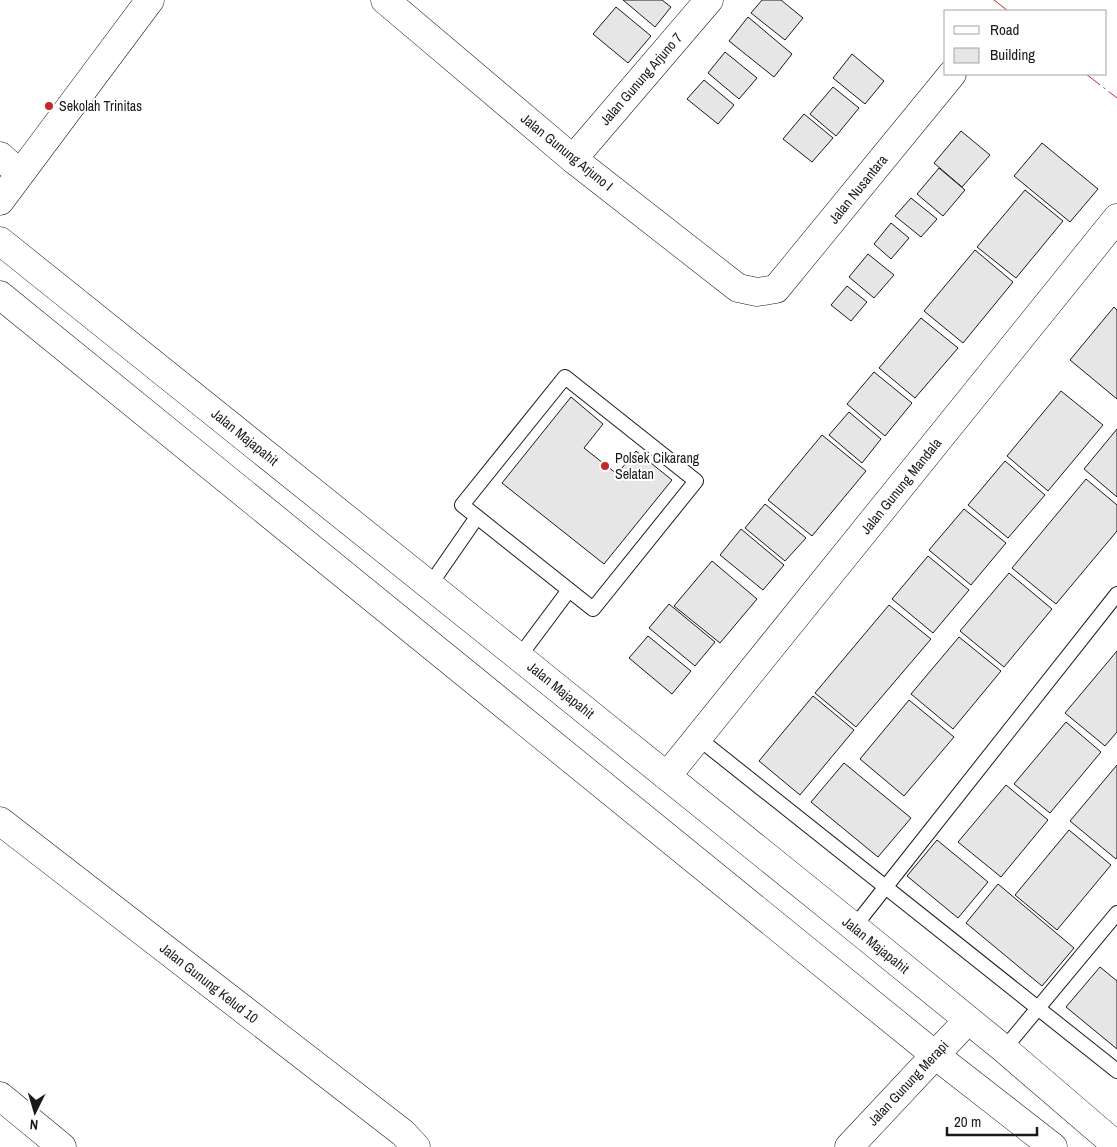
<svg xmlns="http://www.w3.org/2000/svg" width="1117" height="1147" font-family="'Archivo Narrow',sans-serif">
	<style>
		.building { fill: #e6e6e6; stroke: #1a1a1a }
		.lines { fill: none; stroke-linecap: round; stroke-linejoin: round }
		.service-casing { stroke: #1a1a1a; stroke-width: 16 }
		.minor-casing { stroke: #1a1a1a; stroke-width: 29 }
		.tertiary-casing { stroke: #1a1a1a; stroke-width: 29 }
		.service { stroke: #fff; stroke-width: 14 }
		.minor { stroke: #fff; stroke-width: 28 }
		.tertiary { stroke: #fff; stroke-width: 28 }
		.power { stroke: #c62828; stroke-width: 1; stroke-dasharray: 18 4 2.5 4; stroke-linecap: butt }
		.poi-dot { fill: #c62828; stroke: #fff; stroke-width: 2 }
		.labels { text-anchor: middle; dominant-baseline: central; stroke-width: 4; stroke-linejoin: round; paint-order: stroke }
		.street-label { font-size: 14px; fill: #1a1a1a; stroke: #fff }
		.poi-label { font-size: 14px; fill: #1a1a1a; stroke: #fff; text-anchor: start }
	</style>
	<rect width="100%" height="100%" fill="#fff"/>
	<g class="building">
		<path d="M 623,0 L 662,0 L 671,7 L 655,27 Z"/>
		<path d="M 762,0 L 781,0 L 803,18 L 785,40 L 751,13 Z"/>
		<path d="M 616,7 L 651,36 L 628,63 L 593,34 Z"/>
		<path d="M 748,17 L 792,54 L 774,77 L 729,41 Z"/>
		<path d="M 725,52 L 757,78 L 739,99 L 708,73 Z"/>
		<path d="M 852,54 L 884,81 L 865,104 L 833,78 Z"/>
		<path d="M 704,80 L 734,105 L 718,124 L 687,99 Z"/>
		<path d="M 833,87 L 859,108 L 836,136 L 810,114 Z"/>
		<path d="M 804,114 L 833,138 L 812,162 L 783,139 Z"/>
		<path d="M 961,131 L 990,155 L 962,187 L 934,163 Z"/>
		<path d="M 1042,143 L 1098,189 L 1070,222 L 1014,176 Z"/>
		<path d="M 939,168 L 965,190 L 943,216 L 917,194 Z"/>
		<path d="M 1025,190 L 1063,221 L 1016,278 L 977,247 Z"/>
		<path d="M 911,198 L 937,219 L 921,237 L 895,216 Z"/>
		<path d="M 891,223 L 909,238 L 891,259 L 874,244 Z"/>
		<path d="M 975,250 L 1013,282 L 963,343 L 924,311 Z"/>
		<path d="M 868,254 L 894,275 L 874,298 L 849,277 Z"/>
		<path d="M 847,286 L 867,302 L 851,321 L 831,305 Z"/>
		<path d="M 1114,307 L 1117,310 L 1117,399 L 1070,360 Z"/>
		<path d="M 921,318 L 958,348 L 915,398 L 879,368 Z"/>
		<path d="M 874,372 L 912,403 L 885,436 L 847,404 Z"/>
		<path d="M 1061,391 L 1103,425 L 1048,491 L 1007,456 Z"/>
		<path d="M 571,397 L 603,424 L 584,448 L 617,474 L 636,451 L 672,480 L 604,564 L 502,483 Z"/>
		<path d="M 849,412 L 881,439 L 862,463 L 829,435 Z"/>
		<path d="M 1117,429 L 1117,497 L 1084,469 Z"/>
		<path d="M 822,435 L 866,471 L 812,536 L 768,500 Z"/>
		<path d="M 1005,461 L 1045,495 L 1008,538 L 968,505 Z"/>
		<path d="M 1086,479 L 1117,505 L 1117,531 L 1056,604 L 1012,568 Z"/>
		<path d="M 765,504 L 806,538 L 785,561 L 745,528 Z"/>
		<path d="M 964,509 L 1006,543 L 971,585 L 929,550 Z"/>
		<path d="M 741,529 L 784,565 L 763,590 L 720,555 Z"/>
		<path d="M 928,556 L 969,590 L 933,633 L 892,599 Z"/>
		<path d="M 712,561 L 757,599 L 720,643 L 674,606 Z"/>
		<path d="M 1009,573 L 1052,609 L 1004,667 L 960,631 Z"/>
		<path d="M 669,604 L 715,642 L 695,666 L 649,628 Z"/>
		<path d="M 889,605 L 931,639 L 856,727 L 815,693 Z"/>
		<path d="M 648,636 L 691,671 L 672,694 L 629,658 Z"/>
		<path d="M 959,637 L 1001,671 L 953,729 L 911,694 Z"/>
		<path d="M 1117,651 L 1117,732 L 1105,746 L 1065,713 Z"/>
		<path d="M 813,696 L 854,730 L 800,795 L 759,761 Z"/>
		<path d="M 909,700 L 954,737 L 904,796 L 860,759 Z"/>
		<path d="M 1066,722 L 1101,752 L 1050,813 L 1014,784 Z"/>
		<path d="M 844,763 L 911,818 L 878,857 L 811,802 Z"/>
		<path d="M 1117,765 L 1117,857 L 1116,859 L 1070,821 Z"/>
		<path d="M 1006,785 L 1048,820 L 1001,877 L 958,842 Z"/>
		<path d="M 1069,830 L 1111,865 L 1057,930 L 1015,895 Z"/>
		<path d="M 937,840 L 988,882 L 958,918 L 907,876 Z"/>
		<path d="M 998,884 L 1074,948 L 1042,986 L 966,923 Z"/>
		<path d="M 1100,967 L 1117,981 L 1117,1049 L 1066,1007 Z"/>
	</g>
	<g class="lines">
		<g class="service-casing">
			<g id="service">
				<path d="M 565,377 L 696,481 L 593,609 L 462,505 Z"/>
				<path d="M 430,585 L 477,517"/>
				<path d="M 519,657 L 569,590"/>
				<path d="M 698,738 L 1117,1071"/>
				<path d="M 854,927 L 1117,594"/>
				<path d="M 1004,1049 L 1117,913"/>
			</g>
		</g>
		<g class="minor-casing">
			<g id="minor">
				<path d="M 385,0 L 573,159 L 738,288 L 757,292 L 776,289 L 952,74"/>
				<path d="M 0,156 L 19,173"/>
				<path d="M 573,159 L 709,0"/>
				<path d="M 0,201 L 150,0"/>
				<path d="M 667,776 L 1117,218"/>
				<path d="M 0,821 L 403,1133 L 416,1147"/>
				<path d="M 0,1096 L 62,1147"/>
				<path d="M 849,1147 L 968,1020"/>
			</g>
		</g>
		<g class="tertiary-casing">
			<g id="tertiary">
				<path d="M 0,241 L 519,657 L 854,927 L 1004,1049 L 1117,1146"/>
				<path d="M 0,295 L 935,1055 L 1053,1147"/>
			</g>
		</g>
		<use href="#service" class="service"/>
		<use href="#minor" class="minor"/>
		<use href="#tertiary" class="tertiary"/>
		<g class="power">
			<path d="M 994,0 L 1008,11"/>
			<path d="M 1086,74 L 1117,98"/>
		</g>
	</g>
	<g class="poi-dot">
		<circle cx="49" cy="106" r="5"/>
		<circle cx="605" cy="466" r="5"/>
	</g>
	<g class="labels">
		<g class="street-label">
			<text transform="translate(641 79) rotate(-49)">Jalan Gunung Arjuno 7</text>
			<text transform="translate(567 152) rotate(39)">Jalan Gunung Arjuno I</text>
			<text transform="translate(858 189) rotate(-51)">Jalan Nusantara</text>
			<text transform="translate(245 437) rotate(39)">Jalan Majapahit</text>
			<text transform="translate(901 486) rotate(-51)">Jalan Gunung Mandala</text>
			<text transform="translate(561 690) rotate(39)">Jalan Majapahit</text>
			<text transform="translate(876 945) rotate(39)">Jalan Majapahit</text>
			<text transform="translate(209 983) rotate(38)">Jalan Gunung Kelud 10</text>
			<text transform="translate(908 1083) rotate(-47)">Jalan Gunung Merapi</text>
		</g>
		<g class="poi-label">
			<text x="59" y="106">Sekolah Trinitas</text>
			<text x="615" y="458">Polsek Cikarang<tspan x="615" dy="16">Selatan</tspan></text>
		</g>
	</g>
	<rect x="944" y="10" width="162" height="65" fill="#ffffff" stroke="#a3a3a3"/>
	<rect x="954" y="26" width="25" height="8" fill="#ffffff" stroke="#a3a3a3"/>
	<text x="990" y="35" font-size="15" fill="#1a1a1a">Road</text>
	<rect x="954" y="48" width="25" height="15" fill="#e6e6e6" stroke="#a3a3a3"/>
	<text x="990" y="60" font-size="15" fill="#1a1a1a">Building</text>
	<g transform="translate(35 1112) rotate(185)" stroke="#ffffff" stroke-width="4" paint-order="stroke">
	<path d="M0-4L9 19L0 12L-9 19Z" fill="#1a1a1a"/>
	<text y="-8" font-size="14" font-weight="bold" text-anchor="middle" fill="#1a1a1a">N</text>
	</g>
	<path d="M947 1127v8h90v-8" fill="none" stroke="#1a1a1a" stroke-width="2.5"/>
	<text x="954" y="1127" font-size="15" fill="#1a1a1a" stroke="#ffffff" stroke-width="4" paint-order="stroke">20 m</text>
</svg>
